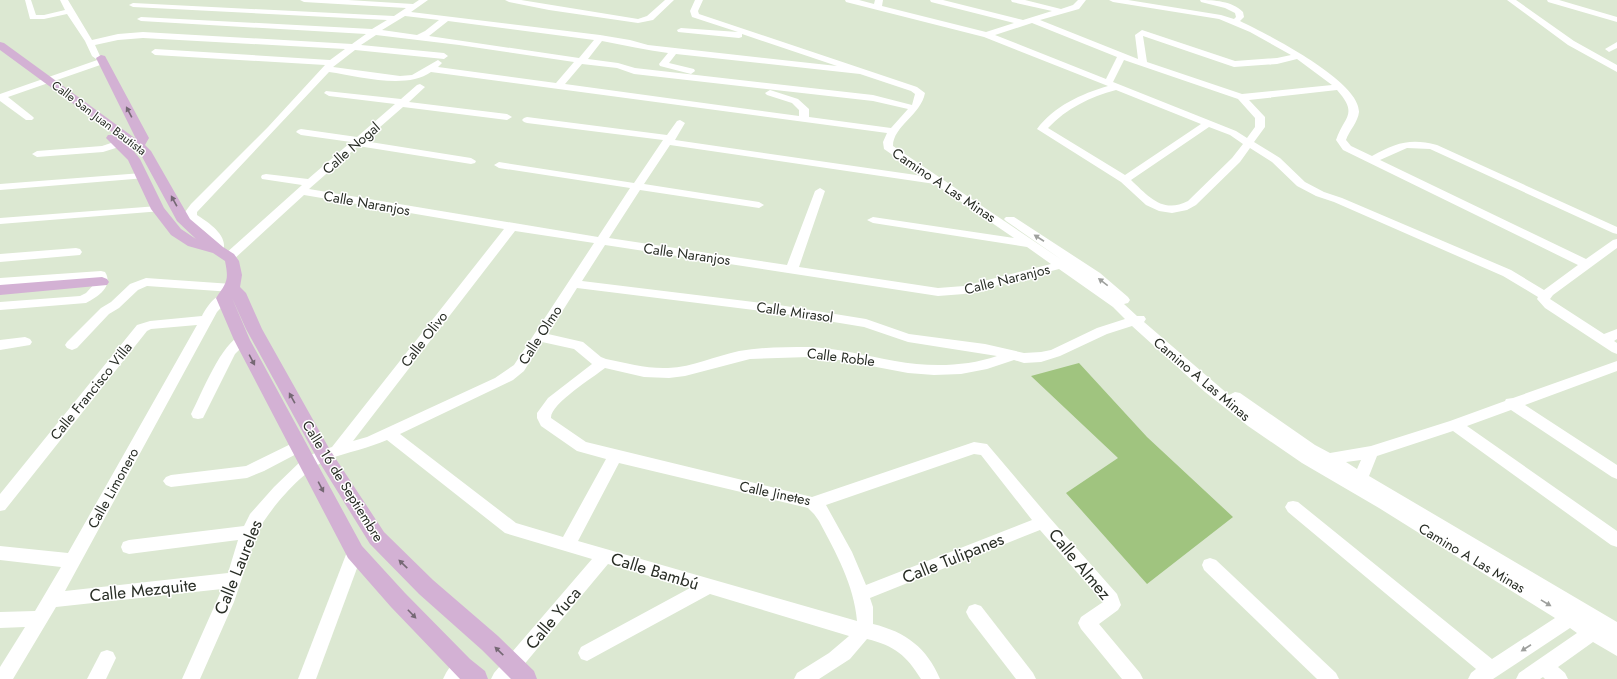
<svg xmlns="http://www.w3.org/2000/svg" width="1617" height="679" font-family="Jost,sans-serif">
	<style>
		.green { fill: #a0c47f }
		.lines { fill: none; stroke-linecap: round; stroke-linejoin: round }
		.minor { fill: #fff; fill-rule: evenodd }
		.major { fill: #d3b1d4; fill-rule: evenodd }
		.oneway { fill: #756874 }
		.oneway2 { fill: #9ea09d }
		.labels { text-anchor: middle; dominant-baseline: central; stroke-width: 3; stroke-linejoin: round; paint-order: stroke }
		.far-street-label { font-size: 12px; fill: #282d25; stroke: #fff }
		.street-label { font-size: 14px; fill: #282d25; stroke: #fff }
		.near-street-label { font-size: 17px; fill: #282d25; stroke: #fff }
	</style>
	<rect width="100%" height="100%" fill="#dce8d2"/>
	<path class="green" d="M 1079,363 L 1147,437 L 1233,517 L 1147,584 L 1066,493 L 1118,458 L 1031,376 Z"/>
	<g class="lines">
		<g class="minor">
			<path d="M 25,0 L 31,0 L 36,15 L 44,15 L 65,10 L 60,0 L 68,0 L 92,40 L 118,34 L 143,32 L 352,44 L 366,34 L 141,21 L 137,19 L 141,17 L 372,29 L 387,20 L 133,7 L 129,5 L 133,3 L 394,16 L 406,8 L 304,2 L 300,0 L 348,0 L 413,4 L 419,0 L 428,0 L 411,12 L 600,35 L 630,40 L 648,45 L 837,66 L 742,34 L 742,37 L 739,38 L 678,32 L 677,30 L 681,28 L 738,32 L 692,17 L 690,11 L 695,0 L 703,0 L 698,11 L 699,14 L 917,87 L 925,93 C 921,115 893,126 893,146 L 1062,260 L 1006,221 L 1004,219 L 1006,217 L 1014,217 L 1100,273 L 1128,297 L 1130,300 L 1128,303 L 1124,304 L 1137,316 L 1144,316 L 1146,319 L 1144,322 L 1229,395 L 1235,392 L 1240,393 L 1315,445 L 1330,453 L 1371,446 L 1450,421 L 1505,401 L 1506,399 L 1513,398 L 1617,361 L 1617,371 L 1525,405 L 1617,465 L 1617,479 L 1612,477 L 1511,410 L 1467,426 L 1617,531 L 1617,547 L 1611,545 L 1453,431 L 1377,456 L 1369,476 L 1617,622 L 1617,656 L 1593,642 L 1558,667 L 1565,673 L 1568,679 L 1545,679 L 1543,677 L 1540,679 L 1516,679 L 1519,673 L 1577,633 L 1570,628 L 1493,679 L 1468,679 L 1471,673 L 1476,669 L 1288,512 L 1285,507 L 1288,502 L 1293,501 L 1298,502 L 1492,659 L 1555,618 L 1379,508 L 1302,463 L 1248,426 L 1205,392 L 1132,326 L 1107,334 L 1060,356 L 1041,362 L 1024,363 L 1014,360 L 987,369 L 961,374 L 934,375 L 908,373 L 834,359 L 809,357 L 750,359 L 685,376 L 669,378 L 644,377 L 605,368 C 594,377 550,404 551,418 L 586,442 L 812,497 L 974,442 L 987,444 L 1049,517 L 1117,594 L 1121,605 L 1118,610 L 1099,624 L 1140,673 L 1143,679 L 1122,679 L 1081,629 L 1078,623 L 1081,617 L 1103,602 L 1040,530 L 870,598 L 873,607 L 873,624 C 906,632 927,648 940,679 L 921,679 C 906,655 895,646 867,639 L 850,659 L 819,679 L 794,679 L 797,673 L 829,653 L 849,636 L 710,594 L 587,661 L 581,659 L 578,653 L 581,647 L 690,588 L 608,564 L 512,679 L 491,679 L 494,673 L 592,559 L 505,533 L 387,440 C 369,448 348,452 329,459 C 304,469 269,509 257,533 L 234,602 L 200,679 L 182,679 L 222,589 L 56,607 L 13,679 L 0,679 L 0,667 L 25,627 L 0,628 L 0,612 L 35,611 L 61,567 L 0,560 L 0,546 L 68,553 L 197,325 L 151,329 L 147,331 L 5,510 L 0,511 L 0,494 L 137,325 L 150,321 L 202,316 C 207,307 216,292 228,295 L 230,298 L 217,312 L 65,591 L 228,573 L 238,540 L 129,554 L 123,552 L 121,547 L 123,542 L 129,540 L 244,526 L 250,514 L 274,487 L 303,459 L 319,451 L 332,447 L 504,229 L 304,195 L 233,260 L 225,260 L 223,257 L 225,254 L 302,185 L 262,179 L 261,177 L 262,175 L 266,174 L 308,179 L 351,142 L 301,135 L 296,132 L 298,130 L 301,129 L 357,137 L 395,104 L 329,96 L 324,93 L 326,91 L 401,99 L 417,85 L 420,84 L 425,87 L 409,102 L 507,114 L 512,117 L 507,120 L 403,107 L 364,141 L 471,158 L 476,161 L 475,163 L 471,164 L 358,146 L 309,189 L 598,237 L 630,188 L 499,168 L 494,165 L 499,162 L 634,183 L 663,140 L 527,123 L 524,122 L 522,120 L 524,118 L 527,117 L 667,135 L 677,121 L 680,120 L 685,123 L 675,140 L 923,176 L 884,149 L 883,142 L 887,133 L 431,72 C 406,90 358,76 329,72 L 197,212 L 197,215 C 208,222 231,237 222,253 L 214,253 C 211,248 213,242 210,237 C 203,228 188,223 185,212 L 191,204 L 268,127 L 325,65 L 155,55 L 151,52 L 155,49 L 330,60 L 345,49 L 143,38 L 118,40 L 95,45 L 100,56 L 96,59 L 92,56 L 85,41 L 67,14 L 44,19 L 30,19 ZM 405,16 L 439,20 L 425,31 L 417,35 L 382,30 ZM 448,21 L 594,40 L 579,58 L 429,36 ZM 376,35 L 459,45 L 574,62 L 556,83 L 438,67 L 442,63 L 438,60 L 412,75 L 400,76 L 333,67 L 355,50 L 444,59 L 448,56 L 444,53 L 361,45 ZM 602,41 C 624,45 646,50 668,53 L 659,64 L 660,66 L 691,74 L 695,71 L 694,69 L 669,63 L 676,54 L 860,74 L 911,91 L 915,94 L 912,105 L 873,95 L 635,68 L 618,63 L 588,59 ZM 582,64 L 617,68 L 634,74 L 873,101 L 908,109 L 891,128 L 809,117 L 809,109 L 798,99 L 770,90 L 765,93 L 767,95 L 792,103 L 799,110 L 799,116 L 565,84 ZM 670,145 L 935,184 L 1014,238 L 873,217 L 867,220 L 873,223 L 1027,247 L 1051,264 L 964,286 L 938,288 L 799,267 L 825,191 L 820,188 L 815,191 L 787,265 L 609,238 L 640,190 L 759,208 L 764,205 L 759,202 L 644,184 ZM 515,231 L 594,243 L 514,365 L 495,378 L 367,437 L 353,441 ZM 605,245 L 938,296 L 964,294 L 1059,269 L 1113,307 L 1125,319 L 1097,328 L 1051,350 L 1041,352 L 1024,353 L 985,344 L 909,334 L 866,319 L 779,305 L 582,281 ZM 577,288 L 779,313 L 864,327 L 908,342 L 997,356 C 965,367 928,367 895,361 C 866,356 838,348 809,347 C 786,347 762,347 739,351 C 715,356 693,367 668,368 C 647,369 627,363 606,359 L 601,357 L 583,342 L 548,334 ZM 542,342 L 574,349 L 592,364 L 548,398 L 537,413 L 537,418 L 541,426 L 577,451 L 606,459 L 563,537 L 516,523 L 400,434 L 513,380 L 524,371 ZM 974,454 L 981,455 L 1032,520 L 866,585 L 852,552 L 826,505 ZM 1361,460 L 1357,469 L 1346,462 ZM 619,463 L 808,508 L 814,514 L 819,521 C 836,553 854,585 857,621 L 578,541 Z"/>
			<path d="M 505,0 L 521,0 L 638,19 L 647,16 L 665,0 L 674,0 L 653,20 L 638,23 L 549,10 L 509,2 Z"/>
			<path d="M 845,0 L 859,0 L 874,4 L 875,0 L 883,0 L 882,6 L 986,32 L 1014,23 L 931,2 L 930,0 L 943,0 L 1023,20 L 1052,11 L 1012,2 L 1011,0 L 1025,0 L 1061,9 L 1073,5 L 1078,0 L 1086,0 L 1079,9 L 1040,20 L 1138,59 L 1135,35 L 1142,30 L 1235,61 L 1277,58 L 1291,55 L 1250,32 L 1219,19 L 1113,2 L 1109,0 L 1128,0 L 1221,15 L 1234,19 L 1236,17 L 1235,13 L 1225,8 L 1201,2 L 1200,0 C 1214,0 1232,1 1243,12 L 1244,17 L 1240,21 C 1267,34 1360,81 1359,112 C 1358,122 1349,131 1346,140 L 1351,146 L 1372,156 C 1396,143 1410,138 1437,145 L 1617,227 L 1617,234 L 1613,233 L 1430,149 L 1407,148 L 1380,160 L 1586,259 L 1613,240 L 1617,239 L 1617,248 L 1553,295 L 1550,299 L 1604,334 L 1617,329 L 1617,339 L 1614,341 L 1617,343 L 1617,354 L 1612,352 L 1545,308 L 1537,299 L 1538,297 L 1503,276 L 1334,202 L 1316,196 L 1297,186 L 1272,162 L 1250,148 L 1240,162 L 1196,205 L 1187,210 L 1172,213 L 1159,211 L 1146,205 L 1121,182 L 1037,129 C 1054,106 1081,94 1108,86 L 984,37 L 846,2 ZM 1032,23 L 1117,57 L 1106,79 L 995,35 ZM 1143,36 L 1234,67 L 1277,64 L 1297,59 L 1332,85 L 1242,94 L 1147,62 ZM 1124,60 L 1238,99 L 1255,118 L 1255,127 L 1247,138 L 1236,131 L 1113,82 ZM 1116,90 L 1201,124 L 1125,175 L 1048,128 C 1067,108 1090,97 1116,90 ZM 1337,90 C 1359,115 1344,116 1336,140 L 1343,150 L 1578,265 L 1544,290 L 1511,270 L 1342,198 L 1324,192 L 1305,182 L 1280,158 L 1254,142 L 1265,127 L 1265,117 L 1249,100 ZM 1209,127 L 1230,135 L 1243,144 L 1232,158 L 1188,201 C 1163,214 1149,197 1131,180 Z"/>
			<path d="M 1507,0 L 1516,0 L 1574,41 L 1617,65 L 1617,72 L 1568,45 Z"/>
			<path d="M 1547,0 L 1559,0 L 1617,17 L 1617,22 L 1548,2 Z"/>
			<path d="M 1617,42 L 1617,48 L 1609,52 L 1605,49 Z"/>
			<path d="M 103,58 L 106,59 L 107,61 L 106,63 L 8,97 L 32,116 L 34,118 L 32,120 L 26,120 L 0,101 L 0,94 Z"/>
			<path d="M 124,133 L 129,136 L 119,147 L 103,152 L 37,157 L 32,154 L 37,151 L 102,146 L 111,143 L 120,134 Z"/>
			<path d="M 142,173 L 146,174 L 147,176 L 146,178 L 0,190 L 0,184 Z"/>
			<path d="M 158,206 L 162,207 L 164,209 L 162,211 L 0,224 L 0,218 Z"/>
			<path d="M 76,248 L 80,249 L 82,252 L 80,255 L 0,262 L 0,254 Z"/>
			<path d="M 101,271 L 105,272 C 114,286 98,297 86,303 L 0,310 L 0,302 L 80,296 L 86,293 L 96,282 L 96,279 L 0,286 L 0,278 Z"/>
			<path d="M 146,278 L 232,284 L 236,285 L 238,288 L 236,291 L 232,292 L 147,286 L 138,290 L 119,308 L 109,314 L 77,348 L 72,350 L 67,348 L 65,345 L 67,342 L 101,308 L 111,302 L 130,284 Z"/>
			<path d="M 242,335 L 247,337 L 249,340 L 235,354 L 203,418 L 198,419 L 193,418 L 191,414 C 201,395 222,341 242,335 Z"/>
			<path d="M 25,337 L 30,339 L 32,342 L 30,345 L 0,350 L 0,340 Z"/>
			<path d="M 299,440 L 304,442 L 306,446 L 304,450 L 264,471 L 247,478 L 171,487 L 166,485 L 163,481 L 166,477 L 171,475 L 246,466 Z"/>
			<path d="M 355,545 L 361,547 L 363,552 L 316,679 L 298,679 L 347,552 L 349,547 Z"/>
			<path d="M 1210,558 L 1216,560 L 1336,673 L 1339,679 L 1317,679 L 1204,570 L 1202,565 L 1204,560 Z"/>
			<path d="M 975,604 L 981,606 L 1033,673 L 1036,679 L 1016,679 L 969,618 L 966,612 L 969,606 Z"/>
			<path d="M 107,650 L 113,652 L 116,658 L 106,679 L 87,679 L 101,652 Z"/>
			<path d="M 462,657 L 468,660 L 471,666 L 463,679 L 443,679 C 447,670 453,661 462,657 Z"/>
		</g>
		<g class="major">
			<path d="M 0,42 L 4,43 L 136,139 L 96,58 L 101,55 L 105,56 L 149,138 L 145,145 L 151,151 L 190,219 L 223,247 L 234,254 L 239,261 L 242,275 L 240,287 L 246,293 L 262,329 L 330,450 L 384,532 L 433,580 L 498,636 L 534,671 L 537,679 L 511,679 L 482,650 L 419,594 L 370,544 L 318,460 L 246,329 L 232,298 L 250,340 L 362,546 L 405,593 L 470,659 L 485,671 L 488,679 L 460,679 L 391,607 L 348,558 L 234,340 L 216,298 C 227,282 229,281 225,261 L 213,253 L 188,246 L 171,235 L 151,209 L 128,160 L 106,138 L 108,135 L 116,135 L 0,50 ZM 119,138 L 140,153 L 177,221 L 196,239 L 181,229 L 164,208 L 140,159 L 132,149 Z"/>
			<path d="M 102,277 L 107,279 L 109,282 L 107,285 L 0,295 L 0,285 Z"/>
		</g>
	</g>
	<defs><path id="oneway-solid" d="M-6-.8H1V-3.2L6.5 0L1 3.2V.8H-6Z"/></defs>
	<g class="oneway">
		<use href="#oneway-solid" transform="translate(129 112) rotate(-118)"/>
		<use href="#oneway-solid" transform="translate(174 201) rotate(-119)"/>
		<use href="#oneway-solid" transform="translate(252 360) rotate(62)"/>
		<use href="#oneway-solid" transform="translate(292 398) rotate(-119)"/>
		<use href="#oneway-solid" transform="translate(321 487) rotate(62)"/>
		<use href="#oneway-solid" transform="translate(403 564) rotate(-136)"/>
		<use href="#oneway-solid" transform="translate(412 614) rotate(46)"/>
		<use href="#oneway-solid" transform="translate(499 651) rotate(-136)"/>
	</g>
	<g class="oneway2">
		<use href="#oneway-solid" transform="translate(1039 238) rotate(-147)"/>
		<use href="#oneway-solid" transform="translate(1103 282) rotate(-142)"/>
		<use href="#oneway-solid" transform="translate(1546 603) rotate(31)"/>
		<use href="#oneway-solid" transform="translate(1526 648) rotate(147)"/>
	</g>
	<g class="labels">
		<g class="far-street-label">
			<text transform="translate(99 118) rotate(37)">Calle San Juan Bautista</text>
		</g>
		<g class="street-label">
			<text transform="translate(351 148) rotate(-41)">Calle Nogal</text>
			<text transform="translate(944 185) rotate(34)">Camino A Las Minas</text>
			<text transform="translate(367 203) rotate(10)">Calle Naranjos</text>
			<text transform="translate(687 254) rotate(8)">Calle Naranjos</text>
			<text transform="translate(1007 279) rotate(-14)">Calle Naranjos</text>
			<text transform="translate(795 312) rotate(8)">Calle Mirasol</text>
			<text transform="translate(540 335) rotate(-57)">Calle Olmo</text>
			<text transform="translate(424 339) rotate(-52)">Calle Olivo</text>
			<text transform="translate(841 357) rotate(7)">Calle Roble</text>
			<text transform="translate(1202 379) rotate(40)">Camino A Las Minas</text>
			<text transform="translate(91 391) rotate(-51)">Calle Francisco Villa</text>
			<text transform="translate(343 481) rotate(58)">Calle 16 de Septiembre</text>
			<text transform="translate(113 488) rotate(-61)">Calle Limonero</text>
			<text transform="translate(775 493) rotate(12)">Calle Jinetes</text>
			<text transform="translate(1472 558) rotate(31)">Camino A Las Minas</text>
		</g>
		<g class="near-street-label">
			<text transform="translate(953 558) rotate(-22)">Calle Tulipanes</text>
			<text transform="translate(1080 564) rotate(50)">Calle Almez</text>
			<text transform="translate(238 567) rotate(-68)">Calle Laureles</text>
			<text transform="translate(655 571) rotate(17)">Calle Bambú</text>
			<text transform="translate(143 590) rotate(-6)">Calle Mezquite</text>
			<text transform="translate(553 618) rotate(-50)">Calle Yuca</text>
		</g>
	</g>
</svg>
